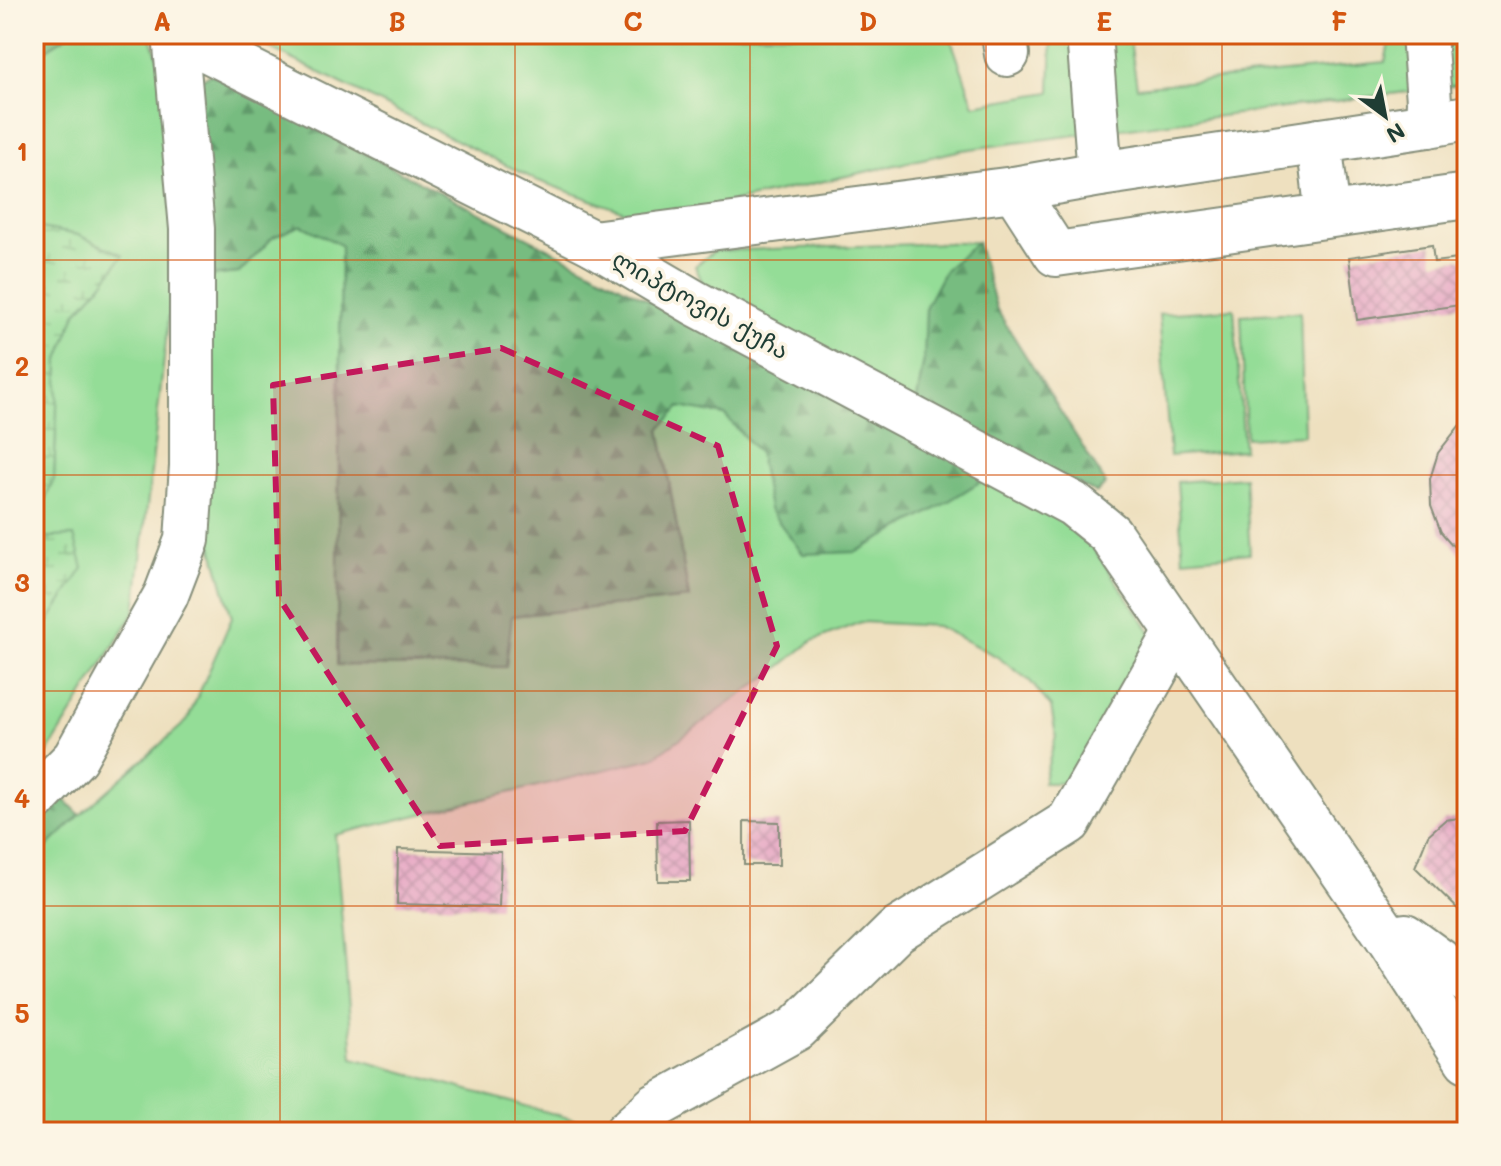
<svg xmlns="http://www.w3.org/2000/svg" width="1501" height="1166" font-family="Mali,'Noto Sans Georgian',sans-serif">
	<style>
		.grass { fill: #94dd97; stroke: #5a8d66; stroke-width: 2 }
		.forest { fill: url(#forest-firs); stroke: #4b7c5a; stroke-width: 2 }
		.wetland { fill: url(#wetland-marsh); stroke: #5a8d66; stroke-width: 2 }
		.building { fill: url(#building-cross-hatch) }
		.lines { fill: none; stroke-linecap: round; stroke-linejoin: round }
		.minor-casing { stroke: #868e7a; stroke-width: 48 }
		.minor { stroke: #fff; stroke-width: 44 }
		.marked { fill: #c2185b; fill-opacity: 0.2; stroke: #c2185b; stroke-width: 6; stroke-dasharray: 16 10; stroke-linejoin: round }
		.grid { fill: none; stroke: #d45610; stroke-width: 2; stroke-opacity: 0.55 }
		.labels { text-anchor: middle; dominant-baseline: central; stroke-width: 7; stroke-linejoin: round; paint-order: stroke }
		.street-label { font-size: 24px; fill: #1f3d34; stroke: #fcf5e5 }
		.neatline { fill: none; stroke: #d45610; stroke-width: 3 }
		.grid-label { font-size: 26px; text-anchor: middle; font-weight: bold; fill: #d45610 }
	</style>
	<defs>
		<pattern id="forest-firs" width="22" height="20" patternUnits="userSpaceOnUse" patternTransform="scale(2)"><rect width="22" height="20" fill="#77bc80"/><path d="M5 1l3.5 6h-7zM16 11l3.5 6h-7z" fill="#619a6a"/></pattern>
		<pattern id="wetland-marsh" width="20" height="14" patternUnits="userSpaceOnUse" patternTransform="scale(2)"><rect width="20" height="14" fill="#94dd97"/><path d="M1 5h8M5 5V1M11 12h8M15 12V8" fill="none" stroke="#78b47c"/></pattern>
		<pattern id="building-cross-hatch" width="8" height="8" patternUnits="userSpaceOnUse" patternTransform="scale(2)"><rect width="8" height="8" fill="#e49dc0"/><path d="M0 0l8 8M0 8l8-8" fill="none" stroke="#b8819d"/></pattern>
	</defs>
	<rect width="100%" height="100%" fill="#fcf5e5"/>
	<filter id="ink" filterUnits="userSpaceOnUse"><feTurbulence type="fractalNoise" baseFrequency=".0125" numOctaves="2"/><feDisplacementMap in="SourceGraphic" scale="16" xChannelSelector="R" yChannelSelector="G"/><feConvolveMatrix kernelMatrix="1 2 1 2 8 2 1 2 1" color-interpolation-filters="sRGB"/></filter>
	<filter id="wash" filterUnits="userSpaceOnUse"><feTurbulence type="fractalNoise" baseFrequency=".006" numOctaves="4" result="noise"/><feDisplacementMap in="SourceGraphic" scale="32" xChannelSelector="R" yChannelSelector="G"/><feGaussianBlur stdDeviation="1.8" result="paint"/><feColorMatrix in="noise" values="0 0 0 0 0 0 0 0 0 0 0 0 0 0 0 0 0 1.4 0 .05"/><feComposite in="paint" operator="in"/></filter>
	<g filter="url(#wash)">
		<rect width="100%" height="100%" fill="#eee0bf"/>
		<g class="grass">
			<path d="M 70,34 L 143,34 L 151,37 L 161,67 L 175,263 L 135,611 L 37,770 L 34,768 L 34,644 L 42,630 L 74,536 L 34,538 L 34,524 L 54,479 L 59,359 L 76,313 L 103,283 L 78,235 L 34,227 L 34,57 Z"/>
			<path d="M 242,34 L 949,34 L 974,105 L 1050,92 L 1052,34 L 1129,34 L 1137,87 L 1385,62 L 1391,34 L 1467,34 L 1467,84 L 962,150 L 705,208 L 625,212 L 536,180 Z"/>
			<path d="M 301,225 L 341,244 L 337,665 L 505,667 L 511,616 L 689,598 L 660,428 L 680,407 L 725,415 L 759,453 L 770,509 L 856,552 L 936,509 L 989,476 L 1071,516 L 1154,636 L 1073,783 L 1043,783 L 1056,736 L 1051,707 L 1030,681 L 996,656 L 937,626 L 861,622 L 812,641 L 776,670 L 653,758 L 335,835 L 353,1058 L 619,1132 L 34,1132 L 34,859 L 80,815 L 187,721 L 232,618 L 207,528 L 209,276 L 239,273 L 273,237 Z"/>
			<path d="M 977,242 L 945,270 L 924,359 L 916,406 L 707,293 L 695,266 L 714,251 Z"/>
			<path d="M 1234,309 L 1244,450 L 1170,456 L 1159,314 Z"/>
			<path d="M 1300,312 L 1304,435 L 1246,438 L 1241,315 Z"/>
			<path d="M 1245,477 L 1250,553 L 1183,559 L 1177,482 Z"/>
		</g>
		<g class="forest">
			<path d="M 34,34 L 70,34 L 34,57 Z"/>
			<path d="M 211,74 L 989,476 L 936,509 L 856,552 L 803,554 L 769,509 L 759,453 L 725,415 L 680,407 L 660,429 L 689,598 L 512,616 L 506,667 L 337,665 L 341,245 L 301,225 L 273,237 L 239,273 L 209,276 L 196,82 Z"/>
			<path d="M 977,242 L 997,310 L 1106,484 L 1096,493 L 916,406 L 924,359 L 926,306 L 945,270 Z"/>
			<path d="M 34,768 L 80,815 L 34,859 Z"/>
		</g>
		<g class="wetland">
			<path d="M 34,227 L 78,235 L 123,255 L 103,283 L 76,313 L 59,359 L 54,479 L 34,524 Z"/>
			<path d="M 74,536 L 83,568 L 34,644 L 34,538 Z"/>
		</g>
		<g id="blocks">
			<g class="building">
				<path d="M 1432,245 L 1434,262 L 1467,258 L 1467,304 L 1357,320 L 1349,257 Z"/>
				<path d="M 1467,416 L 1467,562 L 1441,532 L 1431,506 L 1430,479 L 1438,453 Z"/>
				<path d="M 1467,817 L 1467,918 L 1415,867 L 1428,835 L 1445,820 Z"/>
				<path d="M 689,820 L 690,881 L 658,881 L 657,821 Z"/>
				<path d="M 744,821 L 779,822 L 779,865 L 744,865 Z"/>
				<path d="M 398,849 L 501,852 L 499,907 L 397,904 Z"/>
			</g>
		</g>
	</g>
	<g filter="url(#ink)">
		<use href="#blocks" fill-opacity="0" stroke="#868e7a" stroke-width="2"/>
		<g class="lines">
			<g class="minor-casing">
				<g id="minor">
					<path d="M 176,34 L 593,243 L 695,303 L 1073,504 L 1110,534 L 1389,939 L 1467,1060"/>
					<path d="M 1004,34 L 1007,54"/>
					<path d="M 1089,34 L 1100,174"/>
					<path d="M 1424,34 L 1429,101 L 1428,125"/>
					<path d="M 1319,141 L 1328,215"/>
					<path d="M 1014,189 L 1056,254 L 1467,196"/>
					<path d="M 593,243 L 1014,189 L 1100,174 L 1428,125 L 1467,118"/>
					<path d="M 34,800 L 75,758 L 166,595 L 187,540 L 192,466 L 192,229 L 175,34"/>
					<path d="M 1389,939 L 1405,936 L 1467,981"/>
					<path d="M 627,1132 L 656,1106 L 797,1028 L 896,931 L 1069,822 L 1177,633"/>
				</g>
			</g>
			<use href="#minor" class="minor"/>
		</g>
	</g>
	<path class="marked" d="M 501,348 L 718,446 L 777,646 L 685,831 L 440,846 L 279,598 L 273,385 Z"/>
	<path class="grid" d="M 280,34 L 280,1132M 515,34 L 515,1132M 750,34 L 750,1132M 986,34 L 986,1132M 1222,34 L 1222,1132M 34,260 L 1467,260M 34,475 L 1467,475M 34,691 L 1467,691M 34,906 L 1467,906"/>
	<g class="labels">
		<g class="street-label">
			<text transform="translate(701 304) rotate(29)">ლიპტოვის ქუჩა</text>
		</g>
	</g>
	<rect width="1501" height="1166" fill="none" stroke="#fcf5e5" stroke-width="88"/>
	<g transform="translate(1385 116) rotate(148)" stroke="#fcf5e5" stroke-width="6" paint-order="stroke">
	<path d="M0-6L14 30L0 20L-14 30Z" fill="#1f3d34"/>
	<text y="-12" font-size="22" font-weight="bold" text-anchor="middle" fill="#1f3d34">N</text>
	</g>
	<rect x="44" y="44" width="1413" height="1078" class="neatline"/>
	<g class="grid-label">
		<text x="162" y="31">A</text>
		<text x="397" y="31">B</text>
		<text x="633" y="31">C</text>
		<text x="868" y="31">D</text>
		<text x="1104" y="31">E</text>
		<text x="1339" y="31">F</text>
		<text x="22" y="161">1</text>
		<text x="22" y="376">2</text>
		<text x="22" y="592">3</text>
		<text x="22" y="808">4</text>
		<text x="22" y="1023">5</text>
	</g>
</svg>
